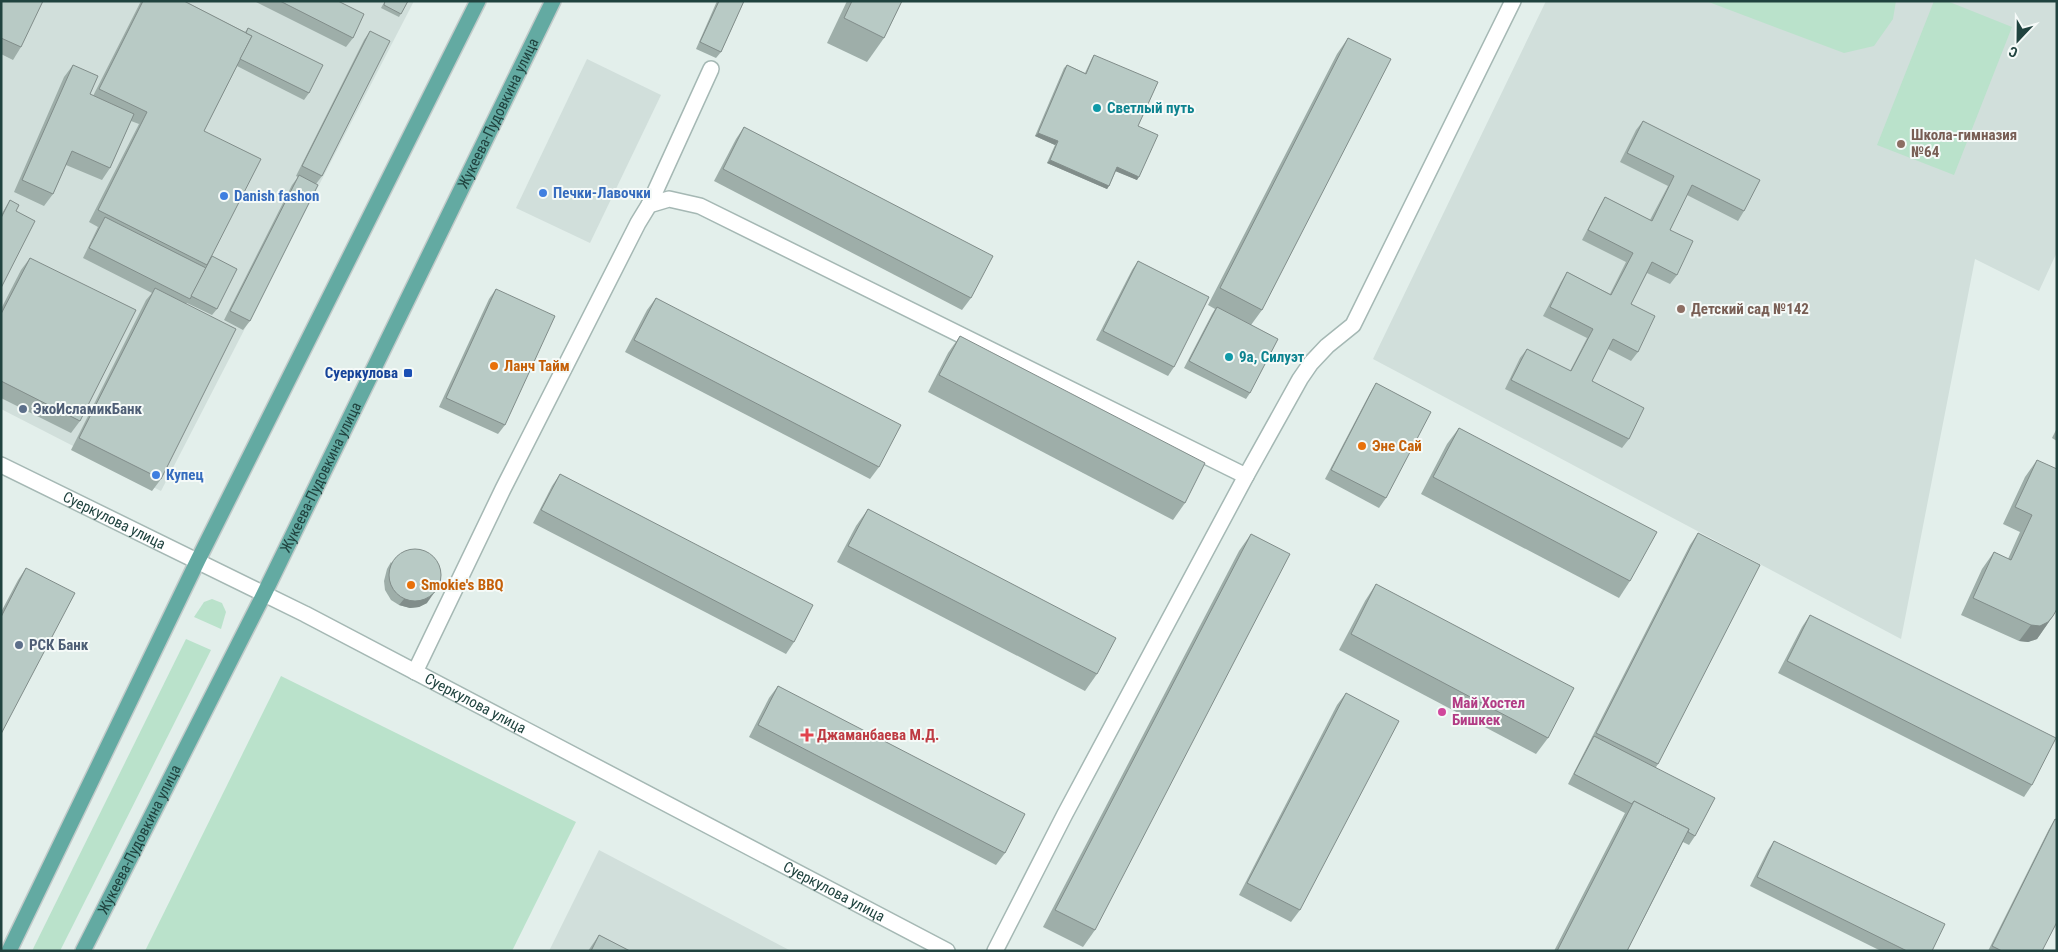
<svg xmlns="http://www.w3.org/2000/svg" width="2058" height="952" font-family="'Roboto Condensed',sans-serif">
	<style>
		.built { fill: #d1dfdb }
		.green { fill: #bae2cb }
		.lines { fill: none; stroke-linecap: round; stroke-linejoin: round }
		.minor-casing { stroke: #a5b8b4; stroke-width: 18 }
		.major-casing { stroke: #c1cac9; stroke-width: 18 }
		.minor { stroke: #fff; stroke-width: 15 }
		.major { stroke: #63aaa2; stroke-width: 15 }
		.wall { fill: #9eaea9 }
		.shaded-wall { fill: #818d8a }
		.building { fill: #b8cac5; stroke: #818d8a }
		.culture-dot { fill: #0f9aa8; stroke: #f5faf8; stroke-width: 2 }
		.education-dot { fill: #8d6e63; stroke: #f5faf8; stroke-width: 2 }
		.shop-dot { fill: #3f7fe0; stroke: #f5faf8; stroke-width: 2 }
		.food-dot { fill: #e8710a; stroke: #f5faf8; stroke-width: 2 }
		.transit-dot { fill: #1a4fb4; stroke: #f5faf8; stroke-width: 2 }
		.service-dot { fill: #5c6f8a; stroke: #f5faf8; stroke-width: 2 }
		.hotel-dot { fill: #d1479c; stroke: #f5faf8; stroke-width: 2 }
		.health-dot { fill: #e0444e; stroke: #f5faf8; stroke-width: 2 }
		.labels { text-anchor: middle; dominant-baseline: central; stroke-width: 4; stroke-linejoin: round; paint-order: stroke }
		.culture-label { font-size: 15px; font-weight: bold; fill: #0d838f; stroke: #f5faf8; text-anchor: start }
		.street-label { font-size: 15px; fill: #20433f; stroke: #f5faf8 }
		.education-label { font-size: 15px; font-weight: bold; fill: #785e54; stroke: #f5faf8; text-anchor: start }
		.shop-label { font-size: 15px; font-weight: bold; fill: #366cbe; stroke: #f5faf8; text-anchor: start }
		.food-label { font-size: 15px; font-weight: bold; fill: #c56008; stroke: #f5faf8; text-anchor: start }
		.transit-label { font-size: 15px; font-weight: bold; fill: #164399; stroke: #f5faf8; text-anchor: end }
		.service-label { font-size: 15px; font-weight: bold; fill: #4e5e75; stroke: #f5faf8; text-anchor: start }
		.hotel-label { font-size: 15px; font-weight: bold; fill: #b23c85; stroke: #f5faf8; text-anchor: start }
		.health-label { font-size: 15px; font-weight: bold; fill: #be3a42; stroke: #f5faf8; text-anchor: start }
	</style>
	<rect width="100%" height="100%" fill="#e3efeb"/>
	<g class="built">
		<path d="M 1,1 L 414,1 L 161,491 L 1,409 Z"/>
		<path d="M 1546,1 L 2057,1 L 2057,252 L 2039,291 L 1975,259 L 1901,639 L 1373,359 Z"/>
		<path d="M 587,59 L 661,95 L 590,243 L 516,208 Z"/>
		<path d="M 599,850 L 791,951 L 549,951 Z"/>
	</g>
	<g class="green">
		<path d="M 1706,1 L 1896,1 L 1893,19 L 1874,46 L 1844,53 Z"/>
		<path d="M 1934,1 L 1947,1 L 2012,27 L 1954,175 L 1877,145 Z"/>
		<path d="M 212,599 L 222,603 L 226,612 L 221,629 L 194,617 L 204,602 Z"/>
		<path d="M 186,639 L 211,650 L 60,951 L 32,951 Z"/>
		<path d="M 281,676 L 576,822 L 512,951 L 145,951 Z"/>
	</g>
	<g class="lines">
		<g class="minor-casing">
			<g id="minor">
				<path d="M 649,205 L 711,69"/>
				<path id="s1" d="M 1,465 L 305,614 L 947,951"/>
				<path d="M 415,672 L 503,489 L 638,223 L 649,205 L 669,199 L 700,206 L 1246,476"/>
				<path d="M 995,951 L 1065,814 L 1246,476 L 1300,379 L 1311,363 L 1327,346 L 1353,325 L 1513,1"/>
			</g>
		</g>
		<g class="major-casing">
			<g id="major">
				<path d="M 9,951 L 198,560 L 478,1"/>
				<path id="s2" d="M 83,951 L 264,594 L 553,1"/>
			</g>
		</g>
		<use href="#minor" class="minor"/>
		<use href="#major" class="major"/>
	</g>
	<g class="wall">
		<path d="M 1,1 L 21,47 L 13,60 L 1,54 Z"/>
		<path d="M 141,1 L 184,1 L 245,32 L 248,28 L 309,93 L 304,100 L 237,66 L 204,131 L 212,256 L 217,309 L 212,315 L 187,303 L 186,304 L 161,479 L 152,491 L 71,450 L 146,300 L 152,293 L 83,258 L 98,227 L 89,222 L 139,124 L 131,121 L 110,168 L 102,180 L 66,165 L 53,194 L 44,206 L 14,192 L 64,77 L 73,65 L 90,94 L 93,96 Z"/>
		<path d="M 254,1 L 338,1 L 353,38 L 346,47 Z"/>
		<path d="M 385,1 L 408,1 L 399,17 L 381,8 Z"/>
		<path d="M 717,1 L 744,1 L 721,52 L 716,58 L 696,49 Z"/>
		<path d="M 847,1 L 902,1 L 884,38 L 867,62 L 827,43 Z"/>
		<path d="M 370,31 L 322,176 L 316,184 L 250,321 L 243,330 L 224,320 L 292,185 L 298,177 L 296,176 L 364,40 Z"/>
		<path d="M 1348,38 L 1262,310 L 1251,325 L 1250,393 L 1246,399 L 1184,368 L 1212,314 L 1215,309 L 1208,305 L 1337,54 Z"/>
		<path d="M 1094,55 L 1138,126 L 1137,180 L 1116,171 L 1109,186 L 1107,189 L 1047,163 L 1055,145 L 1035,136 L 1064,68 L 1067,65 L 1085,73 L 1092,58 Z"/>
		<path d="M 1643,121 L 1744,211 L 1738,221 L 1687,195 L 1670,230 L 1677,275 L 1670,284 L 1647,273 L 1631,304 L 1638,352 L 1631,361 L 1608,349 L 1592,381 L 1629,439 L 1622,448 L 1505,389 L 1520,358 L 1527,349 L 1570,371 L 1587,338 L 1543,316 L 1561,282 L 1567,272 L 1610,294 L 1626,262 L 1582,240 L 1599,207 L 1605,197 L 1650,220 L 1668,186 L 1620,162 L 1636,130 Z"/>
		<path d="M 744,127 L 971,298 L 962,310 L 714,181 L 736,139 Z"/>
		<path d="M 10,200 L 16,211 L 1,288 L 1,215 Z"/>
		<path d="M 30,258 L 80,421 L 71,433 L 1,398 L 1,309 L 21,270 Z"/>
		<path d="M 1138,261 L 1174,367 L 1168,376 L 1096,340 L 1132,270 Z"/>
		<path d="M 496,289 L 505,425 L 498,434 L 439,407 L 489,299 Z"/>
		<path d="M 656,298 L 879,467 L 870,479 L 625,352 L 647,310 Z"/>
		<path d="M 960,336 L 1185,503 L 1173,520 L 928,392 L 948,353 Z"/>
		<path d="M 1376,383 L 1386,498 L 1379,508 L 1325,479 L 1370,393 Z"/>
		<path d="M 1459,428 L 1630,581 L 1619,598 L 1421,494 L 1447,444 Z"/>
		<path d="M 2057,428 L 2057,441 L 2052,438 Z"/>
		<path d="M 2037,460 L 2053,616 L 2037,639 L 2028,642 L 2019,641 L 1961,615 L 1982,569 L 1994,552 L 2008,559 L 2020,532 L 2003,524 L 2025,477 Z"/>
		<path d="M 560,474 L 794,642 L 786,654 L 533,523 L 552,486 Z"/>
		<path d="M 868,509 L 1097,674 L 1085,691 L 837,562 L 856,526 Z"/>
		<path d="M 1698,533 L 1658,764 L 1656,767 L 1695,836 L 1689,845 L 1683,842 L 1627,951 L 1554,951 L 1625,813 L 1568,784 L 1690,545 Z"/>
		<path d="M 1251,534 L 1095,930 L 1083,947 L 1043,927 L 1239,551 Z"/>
		<path d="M 391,562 L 427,603 L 419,607 L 410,608 L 399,605 L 391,600 L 385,590 L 384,581 L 387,569 Z"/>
		<path d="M 26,568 L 1,734 L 1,612 L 18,580 Z"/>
		<path d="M 1376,584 L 1548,738 L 1536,754 L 1339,650 L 1365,601 Z"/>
		<path d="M 1810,615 L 2032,785 L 2024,797 L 1778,673 L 1802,627 Z"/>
		<path d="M 778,686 L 1005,853 L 996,865 L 749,737 L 769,698 Z"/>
		<path d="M 1346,693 L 1300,910 L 1291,922 L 1239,895 L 1337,705 Z"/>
		<path d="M 2055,819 L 2042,951 L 1988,951 L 2049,829 Z"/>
		<path d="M 1774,841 L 1932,951 L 1881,951 L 1750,886 L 1768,850 Z"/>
		<path d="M 599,935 L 630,951 L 588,951 Z"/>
	</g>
	<g class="shaded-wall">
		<path d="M 1038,133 L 1058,141 L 1055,145 L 1035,136 Z"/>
		<path d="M 1050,160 L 1109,186 L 1107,189 L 1047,163 Z"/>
		<path d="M 1117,167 L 1139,177 L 1137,180 L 1115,171 Z"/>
		<path d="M 441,583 L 427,603 L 419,607 L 410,608 L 399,605 L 404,599 Z"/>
		<path d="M 2053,616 L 2037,639 L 2028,642 L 2019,641 L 2031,625 Z"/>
	</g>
	<g class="building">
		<path d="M 1,1 L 43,1 L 21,47 L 1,38 Z"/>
		<path d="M 143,1 L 184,1 L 252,36 L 204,131 L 261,159 L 207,265 L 98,210 L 147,112 L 99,89 Z"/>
		<path d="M 280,1 L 338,1 L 364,14 L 353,38 Z"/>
		<path d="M 385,1 L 408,1 L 401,14 L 384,5 Z"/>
		<path d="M 719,1 L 744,1 L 721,52 L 700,42 Z"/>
		<path d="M 852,1 L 902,1 L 884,38 L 844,18 Z"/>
		<path d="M 248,28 L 323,65 L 309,93 L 240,59 L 252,36 L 246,33 Z"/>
		<path d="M 370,31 L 390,41 L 322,176 L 302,166 Z"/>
		<path d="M 1348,38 L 1391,59 L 1262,310 L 1220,288 Z"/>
		<path d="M 1094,55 L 1158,82 L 1138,126 L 1158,135 L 1139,177 L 1117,167 L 1109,186 L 1050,160 L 1058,141 L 1038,133 L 1067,65 L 1086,74 Z"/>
		<path d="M 73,65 L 98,76 L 90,94 L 134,114 L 110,168 L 72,151 L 53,194 L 22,180 Z"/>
		<path d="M 1643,121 L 1760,180 L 1744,211 L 1692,185 L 1670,230 L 1693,241 L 1677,275 L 1652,262 L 1631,304 L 1655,316 L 1638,352 L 1613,339 L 1592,381 L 1644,408 L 1629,439 L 1511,380 L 1527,349 L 1571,371 L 1593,329 L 1550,307 L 1567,272 L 1611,295 L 1633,253 L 1588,230 L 1605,197 L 1652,221 L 1674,176 L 1627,153 Z"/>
		<path d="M 744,127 L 993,256 L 971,298 L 723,169 Z"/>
		<path d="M 299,175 L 318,185 L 250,321 L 230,311 Z"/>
		<path d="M 10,200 L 19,205 L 16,211 L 35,221 L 1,288 L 1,218 Z"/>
		<path d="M 105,217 L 206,268 L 190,299 L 89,248 Z"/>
		<path d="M 212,256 L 237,269 L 217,309 L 191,296 Z"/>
		<path d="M 30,258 L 136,310 L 80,421 L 1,381 L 1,314 Z"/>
		<path d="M 1138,261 L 1209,297 L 1174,367 L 1103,331 Z"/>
		<path d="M 155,288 L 236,329 L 161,479 L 79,438 Z"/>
		<path d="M 496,289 L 555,316 L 505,425 L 446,398 Z"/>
		<path d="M 656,298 L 901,425 L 879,467 L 634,340 Z"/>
		<path d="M 1217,307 L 1278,339 L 1250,393 L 1189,361 Z"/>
		<path d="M 960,336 L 1205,463 L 1185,503 L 939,375 Z"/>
		<path d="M 1376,383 L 1431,412 L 1386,498 L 1331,470 Z"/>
		<path d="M 1459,428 L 1657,532 L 1630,581 L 1433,477 Z"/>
		<path d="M 2037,460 L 2057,469 L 2057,609 L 2053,616 L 2048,622 L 2040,626 L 2031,625 L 1973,598 L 1994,552 L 2011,560 L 2032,515 L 2015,507 Z"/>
		<path d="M 560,474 L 813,605 L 794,642 L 541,510 Z"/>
		<path d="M 868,509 L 1116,638 L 1097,674 L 848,546 Z"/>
		<path d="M 1698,533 L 1760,565 L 1658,764 L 1596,733 Z"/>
		<path d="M 1251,534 L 1290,554 L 1095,930 L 1055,910 Z"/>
		<circle cx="415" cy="575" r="26"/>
		<path d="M 26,568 L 75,593 L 1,734 L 1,617 Z"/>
		<path d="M 1376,584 L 1574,688 L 1548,738 L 1351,634 Z"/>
		<path d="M 1810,615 L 2056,738 L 2032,785 L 1787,661 Z"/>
		<path d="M 778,686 L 1025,814 L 1005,853 L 758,725 Z"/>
		<path d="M 1346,693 L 1399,721 L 1300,910 L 1247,883 Z"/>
		<path d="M 1594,736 L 1715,798 L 1695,836 L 1688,832 L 1689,829 L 1634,801 L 1632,804 L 1574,774 Z"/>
		<path d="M 1634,801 L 1689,829 L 1627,951 L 1557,951 Z"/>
		<path d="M 2055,819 L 2057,820 L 2057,922 L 2042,951 L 2002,951 L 1992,946 Z"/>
		<path d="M 1774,841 L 1945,924 L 1932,951 L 1907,951 L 1757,877 Z"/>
		<path d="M 599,935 L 630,951 L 591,951 Z"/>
	</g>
	<g class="culture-dot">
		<circle cx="1097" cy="108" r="5"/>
		<circle cx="1229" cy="357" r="5"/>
	</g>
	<g class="education-dot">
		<circle cx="1901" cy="144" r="5"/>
		<circle cx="1681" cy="309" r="5"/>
	</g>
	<g class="shop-dot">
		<circle cx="543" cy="193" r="5"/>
		<circle cx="224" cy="196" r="5"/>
		<circle cx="156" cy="475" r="5"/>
	</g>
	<g class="food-dot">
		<circle cx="494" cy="366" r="5"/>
		<circle cx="1362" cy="446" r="5"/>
		<circle cx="411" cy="585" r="5"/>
	</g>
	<rect class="transit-dot" x="403" y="368" width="10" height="10" rx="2.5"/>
	<g class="service-dot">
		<circle cx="23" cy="409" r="5"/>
		<circle cx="19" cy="645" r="5"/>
	</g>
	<circle class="hotel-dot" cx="1442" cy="712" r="5"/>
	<path class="health-dot" d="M804.5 727.5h5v5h5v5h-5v5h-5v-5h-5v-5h5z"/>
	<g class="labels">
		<g class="culture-label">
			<text x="1107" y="108">Светлый путь</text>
			<text x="1239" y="357">9а, Силуэт</text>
		</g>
		<g class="street-label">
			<text stroke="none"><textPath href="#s2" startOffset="935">Жукеева-Пудовкина улица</textPath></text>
			<text stroke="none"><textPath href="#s2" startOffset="530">Жукеева-Пудовкина улица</textPath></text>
			<text stroke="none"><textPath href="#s1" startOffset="126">Суеркулова улица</textPath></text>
			<text stroke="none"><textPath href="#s1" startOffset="531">Суеркулова улица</textPath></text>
			<text stroke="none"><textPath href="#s2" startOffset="125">Жукеева-Пудовкина улица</textPath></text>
			<text stroke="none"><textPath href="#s1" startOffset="936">Суеркулова улица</textPath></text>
		</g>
		<g class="education-label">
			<text x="1911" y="135">Школа-гимназия<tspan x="1911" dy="17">№64</tspan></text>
			<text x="1691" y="309">Детский сад №142</text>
		</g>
		<g class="shop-label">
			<text x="553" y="193">Печки-Лавочки</text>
			<text x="234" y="196">Danish fashon</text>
			<text x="166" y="475">Купец</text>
		</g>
		<g class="food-label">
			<text x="504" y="366">Ланч Тайм</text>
			<text x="1372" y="446">Эне Сай</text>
			<text x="421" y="585">Smokie's BBQ</text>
		</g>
		<g class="transit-label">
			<text x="398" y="373">Суеркулова</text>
		</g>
		<g class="service-label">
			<text x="33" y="409">ЭкоИсламикБанк</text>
			<text x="29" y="645">РСК Банк</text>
		</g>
		<g class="hotel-label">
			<text x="1452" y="703">Май Хостел<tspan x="1452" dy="17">Бишкек</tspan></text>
		</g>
		<g class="health-label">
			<text x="817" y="735">Джаманбаева М.Д.</text>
		</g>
	</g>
	<rect width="2058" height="952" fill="none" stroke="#20433f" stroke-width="5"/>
	<g transform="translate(2018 40) rotate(202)" stroke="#f5faf8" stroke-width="4" paint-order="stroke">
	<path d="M0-4L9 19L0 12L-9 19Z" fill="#20433f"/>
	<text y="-8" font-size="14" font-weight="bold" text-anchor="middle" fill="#20433f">С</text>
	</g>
</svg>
